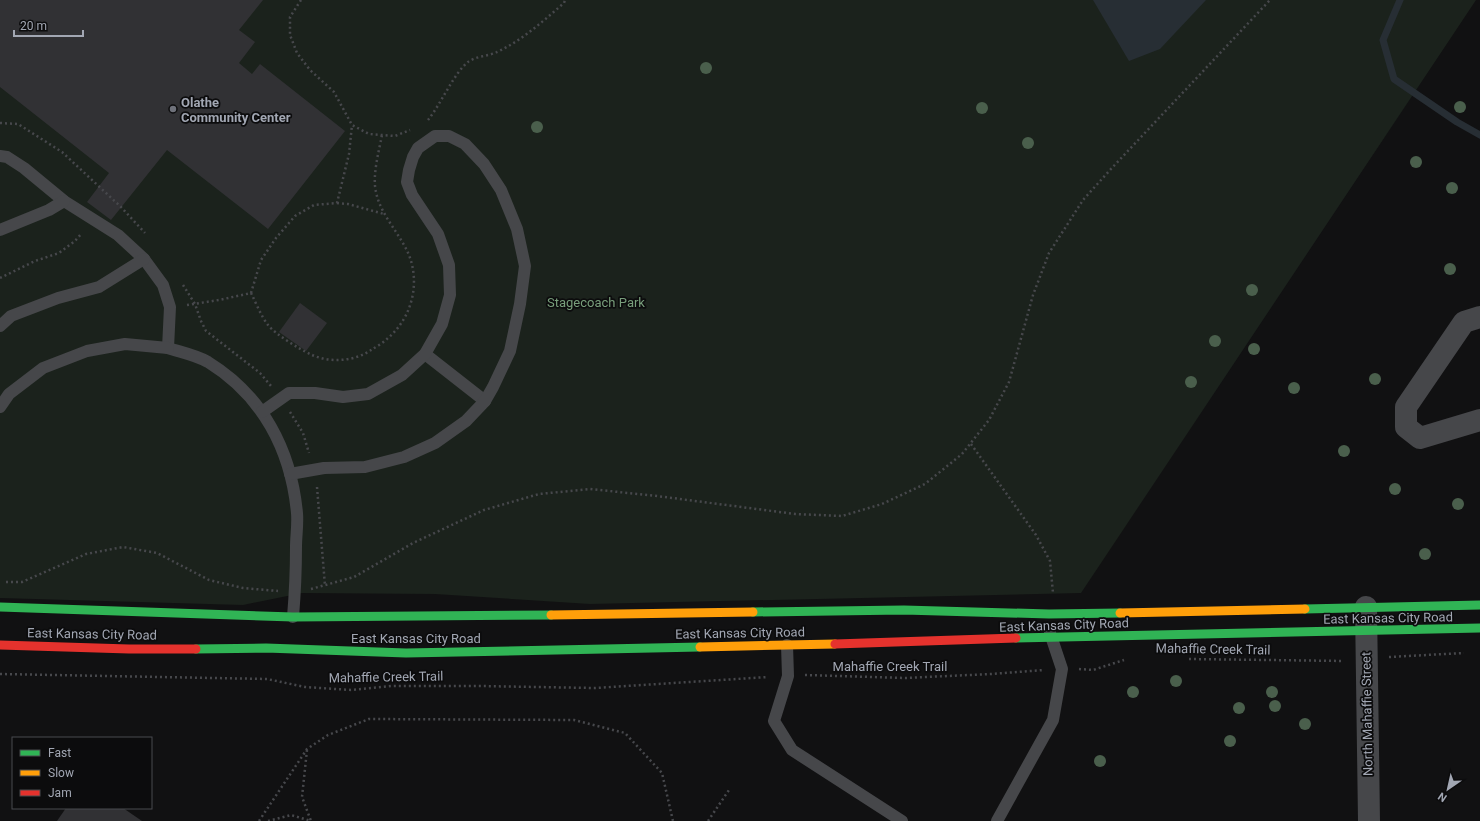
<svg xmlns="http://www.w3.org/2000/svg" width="1480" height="821" font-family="Roboto,sans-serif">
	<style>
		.green { fill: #1b221c }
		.water { fill: #272e34 }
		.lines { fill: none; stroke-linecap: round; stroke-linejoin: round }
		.stream { stroke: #272e34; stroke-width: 7 }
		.building { fill: #313134 }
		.path { stroke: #47484c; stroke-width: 2.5; stroke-dasharray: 2 3; stroke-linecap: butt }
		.lane { stroke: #46474a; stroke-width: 12 }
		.street { stroke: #46474a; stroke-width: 22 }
		.fast { stroke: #30b455; stroke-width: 9 }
		.slow { stroke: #ff9f0a; stroke-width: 9 }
		.jam { stroke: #e5322d; stroke-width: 9 }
		.tree { fill: #4a5f4c }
		.poi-dot { fill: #6f727b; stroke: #0c0c0d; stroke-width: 1.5 }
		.labels { text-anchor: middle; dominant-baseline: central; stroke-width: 3.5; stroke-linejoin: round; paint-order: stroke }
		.poi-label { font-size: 13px; font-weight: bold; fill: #a2a7b3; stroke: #0c0c0d; text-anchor: start }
		.park-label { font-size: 13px; fill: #789e7b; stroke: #0c0c0d }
		.street-label { font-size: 13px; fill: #a2a7b3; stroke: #0c0c0d }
	</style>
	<rect width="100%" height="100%" fill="#111112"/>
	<path class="green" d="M 0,0 L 1476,0 L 1081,593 L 590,604 L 435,594 L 302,593 L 243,605 L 0,598 Z"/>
	<path class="water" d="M 1093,0 L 1206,0 L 1160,49 L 1129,61 Z"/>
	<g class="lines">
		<path class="stream" d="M 1400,0 L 1383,40 L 1394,79 L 1457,122 L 1480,135"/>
	</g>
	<g class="building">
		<path d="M 0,0 L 263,0 L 239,30 L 255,42 L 239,63 L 252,74 L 260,64 L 345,131 L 268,229 L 167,150 L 111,220 L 87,202 L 109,173 L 0,87 Z"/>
		<path d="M 300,303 L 327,323 L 306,351 L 279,332 Z"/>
		<path d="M 66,808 L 123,808 L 142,821 L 57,821 Z"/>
	</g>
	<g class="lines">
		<g class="path">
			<path d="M 301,0 L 290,17 L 290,35 L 297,53 L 310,70 L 334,92 L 352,125 L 369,134 L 395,136 L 410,130"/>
			<path d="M 428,120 C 441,104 454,73 468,62 C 476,56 489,56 497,52 C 523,40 543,21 564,3 L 565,0"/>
			<path d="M 0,123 L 18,124 L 62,152 L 121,207 L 145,233"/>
			<path d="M 337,203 L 348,204 L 384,214"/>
			<path d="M 0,278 L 35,261 L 59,253 L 75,241 L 82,233"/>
			<path d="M 183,285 L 195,304 L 201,321 L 206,331 L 260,373 L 271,386"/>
			<path d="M 251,293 C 256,303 261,316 268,325 C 275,334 299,349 310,354 C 328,363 354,362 371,350 C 376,347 383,343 388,338 C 415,315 422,275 404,245 C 394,227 380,212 376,192 C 372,176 379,151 382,135"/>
			<path d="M 187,305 L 219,300 L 251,293 L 261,260 L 276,238 L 295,216 L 314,205 L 337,203 L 349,154 L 352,125"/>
			<path d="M 290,412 L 303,433 L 309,453"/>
			<path d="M 971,444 L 1036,535 L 1050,561 L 1053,593"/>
			<path d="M 317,487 L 325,586"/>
			<path d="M 6,582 L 22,582 L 86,554 L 123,547 L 157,553 L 209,580 L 243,588 L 278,591"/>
			<path d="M 311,589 L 354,577 L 413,543 L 484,510 L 539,494 L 590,489 L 657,496 L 795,514 L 842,516 L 882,504 L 925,484 L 962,454 L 989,420 L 1009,382 L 1033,295 L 1049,253 L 1083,200 L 1110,170 L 1270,0"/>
			<path d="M 1389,657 L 1464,653"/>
			<path d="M 1189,659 L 1344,661"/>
			<path d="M 1079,669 L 1093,670 L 1124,660"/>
			<path d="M 0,674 L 267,679 L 305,687 L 351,690 L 392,686 L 479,686 L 595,688 L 768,677"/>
			<path d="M 805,675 L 905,678 L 991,674 L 1044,670"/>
			<path d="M 307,750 L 302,797 L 311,821"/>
			<path d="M 259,821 L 307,749 L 328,735 L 369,719 L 574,720 L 625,733 L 662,773 L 673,821"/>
			<path d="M 268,821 L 291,815 L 311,821"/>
			<path d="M 708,821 L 729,790"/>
		</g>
		<g class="lane">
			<path d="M 0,156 L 7,157 L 24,168 L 64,201 L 118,235 L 144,259 L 163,285 L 170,307 L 168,348 C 180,352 196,355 208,362 C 263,396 291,450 297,513 C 298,524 296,536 296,547 C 296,570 295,593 293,617"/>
			<path d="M 0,230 L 49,210 L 64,201"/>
			<path d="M 0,326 L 11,316 L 58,298 L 99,287 L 144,259"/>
			<path d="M 425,354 L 485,401"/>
			<path d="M 0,407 L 9,394 L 43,368 L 87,351 L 125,344 L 168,348"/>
			<path d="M 262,412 L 289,393 L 315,393 L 343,397 L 368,394 L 402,375 L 425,354 L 442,324 L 450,295 L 449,265 L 438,234 L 412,195 L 407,182 L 409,170 L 413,157 L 418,148 L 435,136 L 449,136 L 465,144 L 484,164 L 501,190 L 517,229 L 525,266 L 520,304 L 510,351 L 493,387 L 485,401 L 466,421 L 435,443 L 404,457 L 365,467 L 324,468 L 290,474"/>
			<path d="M 787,645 L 788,676 L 774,721 L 792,750 L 902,821"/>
			<path d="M 997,821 L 1053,720 L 1062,669 L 1050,633"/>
		</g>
		<g class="street">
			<path d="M 1480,317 L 1464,322 L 1406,407 L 1406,427 L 1420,438 L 1480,420"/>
			<path d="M 1366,607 L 1369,821"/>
		</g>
		<g class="fast">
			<path d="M 0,607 L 293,617 L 551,615"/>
			<path d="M 1305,609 L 1480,605"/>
			<path d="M 753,612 L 904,610 L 1049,614 L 1120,613"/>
			<path d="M 1016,638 L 1480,628"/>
			<path d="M 196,649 L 266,648 L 406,653 L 700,647"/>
		</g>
		<g class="slow">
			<path d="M 1120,613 L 1305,609"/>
			<path d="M 551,615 L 753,612"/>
			<path d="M 700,647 L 835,644"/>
		</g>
		<g class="jam">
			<path d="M 835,644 L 1016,638"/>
			<path d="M 0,645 L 129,649 L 196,649"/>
		</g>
	</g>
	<g class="tree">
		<circle cx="706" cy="68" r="6"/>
		<circle cx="1460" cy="107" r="6"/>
		<circle cx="982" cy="108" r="6"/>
		<circle cx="537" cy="127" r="6"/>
		<circle cx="1028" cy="143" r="6"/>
		<circle cx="1416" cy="162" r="6"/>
		<circle cx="1452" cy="188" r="6"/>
		<circle cx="1450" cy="269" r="6"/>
		<circle cx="1252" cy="290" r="6"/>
		<circle cx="1215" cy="341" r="6"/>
		<circle cx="1254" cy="349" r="6"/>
		<circle cx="1375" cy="379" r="6"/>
		<circle cx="1191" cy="382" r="6"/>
		<circle cx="1294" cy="388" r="6"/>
		<circle cx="1344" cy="451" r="6"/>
		<circle cx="1395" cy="489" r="6"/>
		<circle cx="1458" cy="504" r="6"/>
		<circle cx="1425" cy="554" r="6"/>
		<circle cx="1176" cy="681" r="6"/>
		<circle cx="1133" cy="692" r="6"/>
		<circle cx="1272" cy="692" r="6"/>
		<circle cx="1275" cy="706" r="6"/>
		<circle cx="1239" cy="708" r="6"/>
		<circle cx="1305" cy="724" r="6"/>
		<circle cx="1230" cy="741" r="6"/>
		<circle cx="1100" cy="761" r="6"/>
	</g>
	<circle class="poi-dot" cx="173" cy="109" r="4"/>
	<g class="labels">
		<g class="poi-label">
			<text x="181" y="102">Olathe<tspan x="181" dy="15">Community Center</tspan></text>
		</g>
		<g class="park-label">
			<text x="596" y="302">Stagecoach Park</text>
		</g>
		<g class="street-label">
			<text transform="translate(1388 618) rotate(-1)">East Kansas City Road</text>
			<text transform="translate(1064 625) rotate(-2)">East Kansas City Road</text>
			<text transform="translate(740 633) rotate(-1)">East Kansas City Road</text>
			<text transform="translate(92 634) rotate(1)">East Kansas City Road</text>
			<text x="416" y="638">East Kansas City Road</text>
			<text transform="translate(1213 649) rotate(1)">Mahaffie Creek Trail</text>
			<text x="890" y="666">Mahaffie Creek Trail</text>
			<text transform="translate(386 677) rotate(-1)">Mahaffie Creek Trail</text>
			<text transform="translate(1367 714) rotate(-91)">North Mahaffie Street</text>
		</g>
	</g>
	<rect x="12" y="737" width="140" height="72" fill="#0c0c0d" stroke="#484a4f"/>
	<rect x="20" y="750" width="20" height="6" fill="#30b455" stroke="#484a4f"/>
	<text x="48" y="757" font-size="12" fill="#a2a7b3">Fast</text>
	<rect x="20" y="770" width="20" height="6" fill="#ff9f0a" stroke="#484a4f"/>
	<text x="48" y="777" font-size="12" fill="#a2a7b3">Slow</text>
	<rect x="20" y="790" width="20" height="6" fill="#e5322d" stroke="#484a4f"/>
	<text x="48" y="797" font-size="12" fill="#a2a7b3">Jam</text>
	<g transform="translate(1448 789) rotate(214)" stroke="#0c0c0d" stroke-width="3" paint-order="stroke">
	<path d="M0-3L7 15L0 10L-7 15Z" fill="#a2a7b3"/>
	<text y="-6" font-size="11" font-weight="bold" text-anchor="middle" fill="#a2a7b3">N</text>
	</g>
	<path d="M14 30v6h69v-6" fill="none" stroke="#a2a7b3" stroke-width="2"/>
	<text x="20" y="30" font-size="12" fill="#a2a7b3" stroke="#0c0c0d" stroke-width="3" paint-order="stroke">20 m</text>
</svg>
